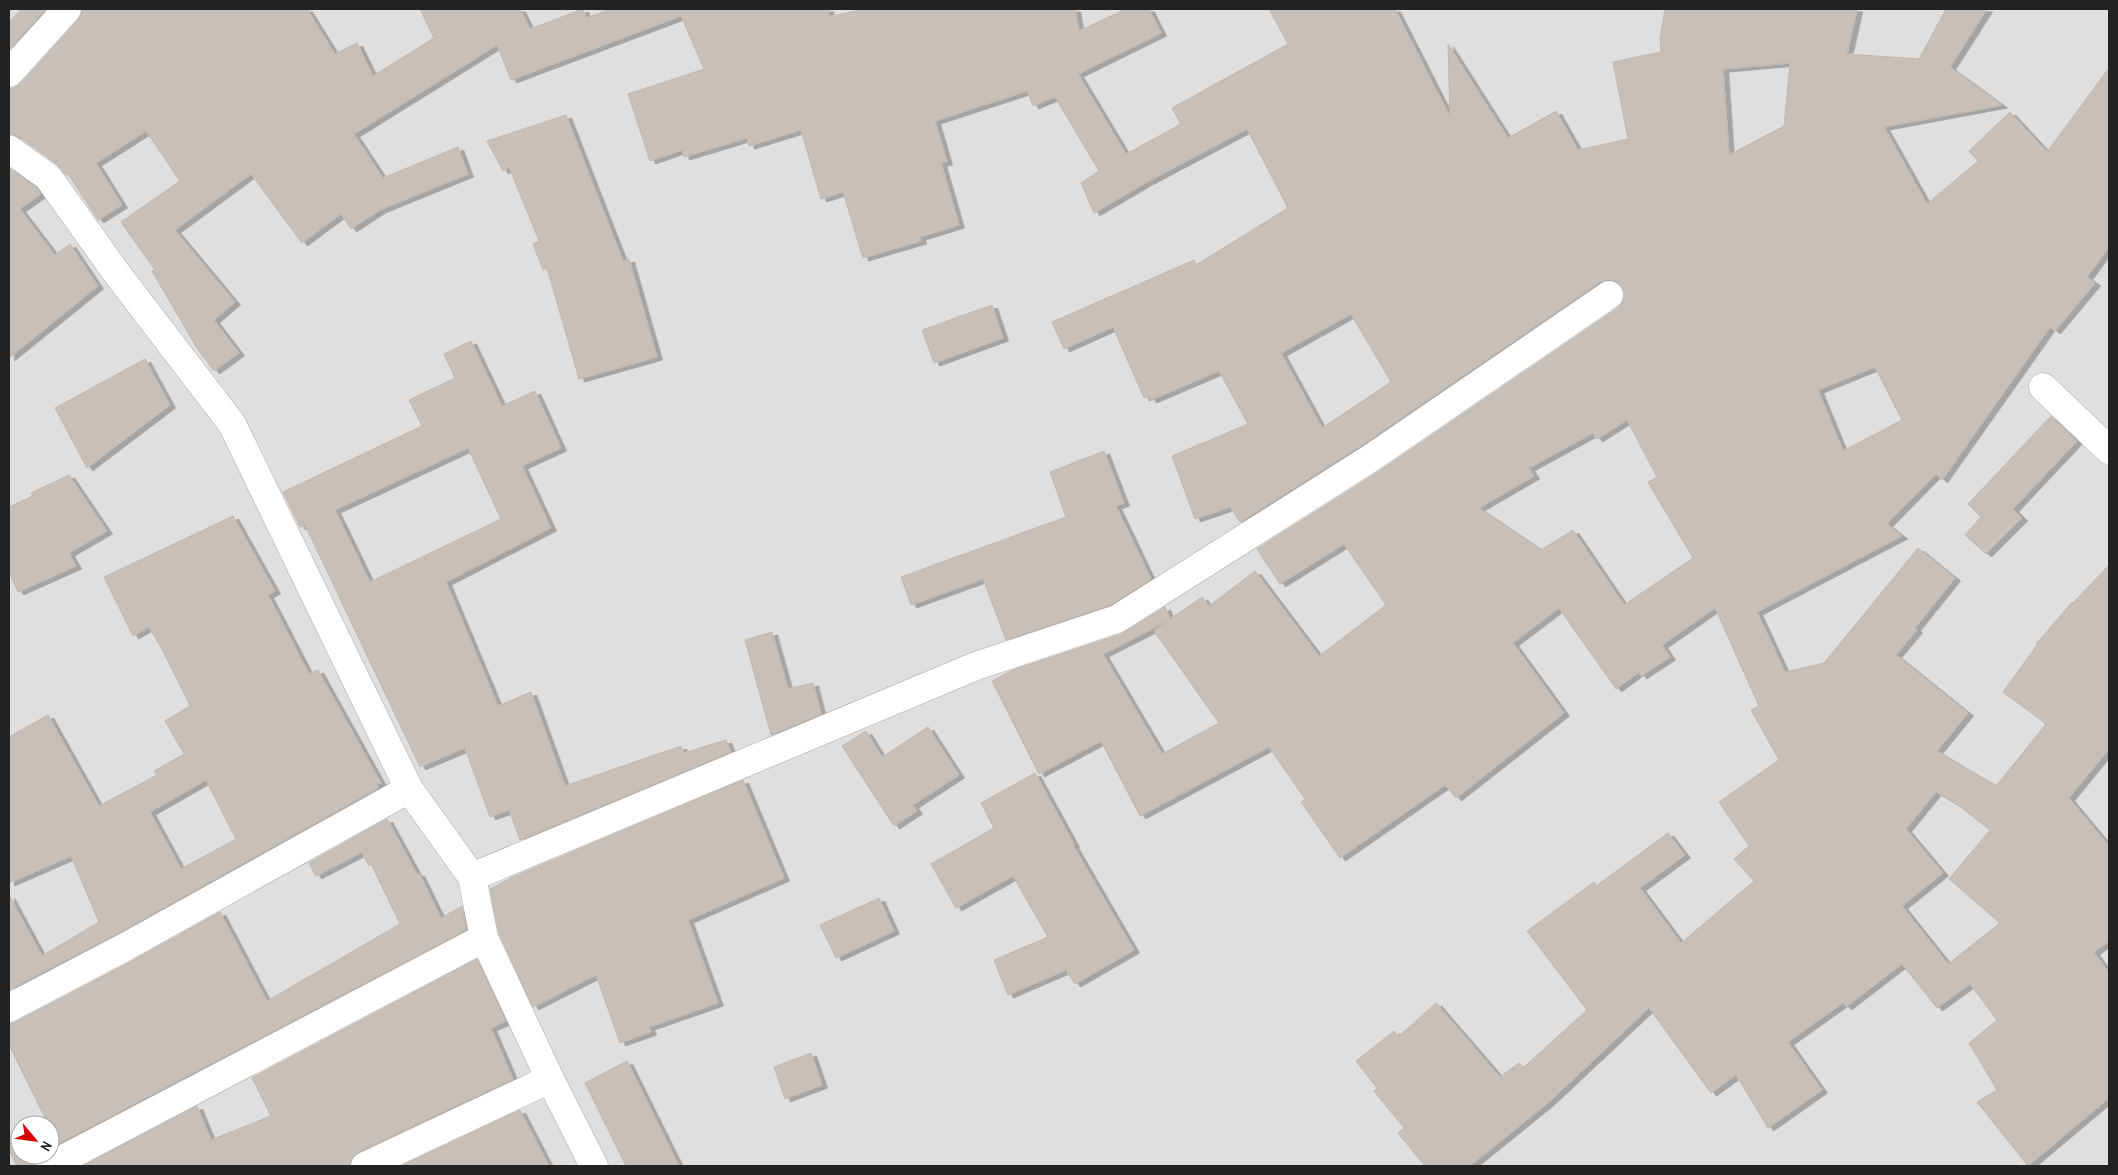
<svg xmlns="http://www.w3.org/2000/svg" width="2118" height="1175" font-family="'Archivo Narrow',sans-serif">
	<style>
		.residential { fill: #e0dfdf; fill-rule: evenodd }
		.building { fill: #c7bfb8; stroke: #c4b6ab; fill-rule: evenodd; filter: url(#shadow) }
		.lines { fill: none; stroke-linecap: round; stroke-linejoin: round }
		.minor-casing { stroke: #a9a9a9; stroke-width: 29 }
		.minor { stroke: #fff; stroke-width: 28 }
	</style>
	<defs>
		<filter id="shadow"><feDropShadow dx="5.5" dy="3" stdDeviation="0" flood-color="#0004"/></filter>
	</defs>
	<rect width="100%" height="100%" fill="#f2efe9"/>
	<path class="residential" d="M 9,9 L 2109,9 L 2109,1166 L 9,1166 ZM 20,1125 L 50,1125 L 50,1155 L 20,1155 Z"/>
	<g class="building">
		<path d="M 22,9 L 46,9 L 9,50 L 9,22 Z"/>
		<path d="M 82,9 L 307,9 L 335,54 L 357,43 L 373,76 L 434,38 L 420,9 L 520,9 L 530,29 L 583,9 L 586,18 L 611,9 L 828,9 L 829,17 L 864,9 L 1075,9 L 1079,31 L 1126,9 L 1149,9 L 1161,33 L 1078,74 L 1126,154 L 1181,124 L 1172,108 L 1288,44 L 1269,9 L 1395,9 L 1450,117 L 1448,44 L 1508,138 L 1556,111 L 1578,150 L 1628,139 L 1613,62 L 1661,52 L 1660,38 L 1665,9 L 1857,9 L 1847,54 L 1919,59 L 1946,9 L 1987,9 L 1950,67 L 2002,105 L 1884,127 L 1927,204 L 1978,161 L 1969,151 L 2010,112 L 2047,152 L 2109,68 L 2109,247 L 2087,277 L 2095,283 L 2055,331 L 2050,327 L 1942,480 L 1936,474 L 1887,524 L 1902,536 L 1757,612 L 1785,672 L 1824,663 L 1918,548 L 1955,578 L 1915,628 L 1917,630 L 1896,655 L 1968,713 L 1937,751 L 1996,786 L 2046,724 L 2003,692 L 2037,645 L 2036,644 L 2072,602 L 2073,603 L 2109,565 L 2109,749 L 2069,798 L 2109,846 L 2109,941 L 2094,952 L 2109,973 L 2109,1098 L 2028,1166 L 1977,1102 L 1997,1090 L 1969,1043 L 1997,1020 L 1970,984 L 1937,1008 L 1902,964 L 1846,1007 L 1843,1003 L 1788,1042 L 1822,1090 L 1768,1128 L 1736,1075 L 1711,1093 L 1649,1008 L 1549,1102 L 1470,1166 L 1425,1166 L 1398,1133 L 1404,1128 L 1374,1091 L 1377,1088 L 1356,1061 L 1394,1031 L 1398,1037 L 1436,1003 L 1500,1077 L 1519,1063 L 1523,1068 L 1587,1010 L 1527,931 L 1594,882 L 1596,886 L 1668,833 L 1685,855 L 1640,888 L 1681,943 L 1754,881 L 1734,859 L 1749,846 L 1719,802 L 1779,760 L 1751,710 L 1759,706 L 1715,608 L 1662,645 L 1670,657 L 1641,676 L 1639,672 L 1616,689 L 1559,608 L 1513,643 L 1564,713 L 1456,798 L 1445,785 L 1340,858 L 1301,802 L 1305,799 L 1269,747 L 1140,816 L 1101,741 L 1039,774 L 992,681 L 1013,670 L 1122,634 L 1165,607 L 1170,619 L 1202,597 L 1209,606 L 1255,571 L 1319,656 L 1386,605 L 1344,544 L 1280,584 L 1257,549 L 1380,471 L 1618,308 L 1623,302 L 1625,294 L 1622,287 L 1616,281 L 1608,279 L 1600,282 L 1362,445 L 1240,522 L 1230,507 L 1195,519 L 1172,456 L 1248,424 L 1219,371 L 1151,400 L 1149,396 L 1144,398 L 1113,327 L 1064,349 L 1052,322 L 1194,260 L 1196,265 L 1288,208 L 1247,129 L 1147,182 L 1094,213 L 1081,183 L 1099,171 L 1055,97 L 1033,106 L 1027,91 L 935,121 L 947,162 L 941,163 L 959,225 L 920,237 L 921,241 L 863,258 L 843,192 L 821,199 L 801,130 L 749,146 L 747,138 L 684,157 L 682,150 L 650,161 L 628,94 L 704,69 L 681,16 L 511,80 L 497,45 L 354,134 L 383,178 L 458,147 L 468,174 L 380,210 L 351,229 L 341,214 L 302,243 L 251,174 L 175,230 L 235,302 L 214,320 L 239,353 L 214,371 L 197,348 L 152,271 L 155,270 L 121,222 L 180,181 L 146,131 L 96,163 L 122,205 L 98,220 L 68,174 L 66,175 L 57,164 L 18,136 L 9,134 L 9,88 L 14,88 L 21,83 L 79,19 ZM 1790,63 L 1784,126 L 1729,155 L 1723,69 ZM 1351,314 L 1391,382 L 1322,428 L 1281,353 ZM 1875,367 L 1902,420 L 1843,451 L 1818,390 ZM 1627,420 L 1657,477 L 1648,482 L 1693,558 L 1624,605 L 1573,530 L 1541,550 L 1479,508 L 1534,476 L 1529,468 L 1593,433 L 1597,439 ZM 1168,621 L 1154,631 L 1219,723 L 1162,754 L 1103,654 ZM 1936,792 L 1959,806 L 1990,830 L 1949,879 L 2000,923 L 1948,964 L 1902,906 L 1943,873 L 1906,829 Z"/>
		<path d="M 566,115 L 623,261 L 629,259 L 657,357 L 579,379 L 547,268 L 543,270 L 533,244 L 539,241 L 509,167 L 503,171 L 487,141 Z"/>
		<path d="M 9,168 L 37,188 L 41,194 L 20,209 L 55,255 L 70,244 L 98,286 L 9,358 Z"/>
		<path d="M 992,305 L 1003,338 L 934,363 L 922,330 Z"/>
		<path d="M 471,341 L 502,406 L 535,391 L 561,448 L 522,466 L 551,528 L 446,582 L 498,706 L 531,692 L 565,786 L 681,746 L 684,753 L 726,740 L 731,752 L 520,840 L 509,810 L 490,817 L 465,748 L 420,767 L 305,525 L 300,527 L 283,492 L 422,426 L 409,400 L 455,378 L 444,354 ZM 468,448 L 501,519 L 370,582 L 335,510 Z"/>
		<path d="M 145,359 L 170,405 L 87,468 L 55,408 Z"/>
		<path d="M 2051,416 L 2077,441 L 2013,509 L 2022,518 L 1986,554 L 1965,535 L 1981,517 L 1968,504 Z"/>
		<path d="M 1104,451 L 1124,503 L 1116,506 L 1151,579 L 1110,605 L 1006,640 L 983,579 L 911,605 L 901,577 L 1066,517 L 1050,472 Z"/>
		<path d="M 69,475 L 107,531 L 69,553 L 76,566 L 18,592 L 9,572 L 9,507 L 33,496 L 31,493 Z"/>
		<path d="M 233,516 L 275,591 L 268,595 L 309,674 L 318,670 L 381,783 L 376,784 L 378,788 L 120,932 L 9,990 L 9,895 L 42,956 L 99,922 L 71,856 L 9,883 L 9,737 L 48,715 L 99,806 L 157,775 L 154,771 L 184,754 L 165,721 L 190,706 L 164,653 L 149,627 L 133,636 L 104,577 ZM 206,780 L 236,839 L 181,869 L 150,812 Z"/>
		<path d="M 772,632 L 788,689 L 813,683 L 821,714 L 771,735 L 745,640 Z"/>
		<path d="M 928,727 L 959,775 L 913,805 L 917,811 L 894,826 L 842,746 L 866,731 L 882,757 Z"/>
		<path d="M 1035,773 L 1074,844 L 1073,845 L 1134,950 L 1075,984 L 1066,970 L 1008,995 L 994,960 L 1048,937 L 1013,876 L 956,908 L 931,864 L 994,828 L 981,803 Z"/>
		<path d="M 743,780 L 784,878 L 688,920 L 718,1003 L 649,1027 L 651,1032 L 620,1043 L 596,975 L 533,1007 L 499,933 L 490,889 L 511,878 Z"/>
		<path d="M 387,819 L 417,874 L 419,873 L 441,918 L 462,906 L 466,930 L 50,1148 L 50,1125 L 45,1125 L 48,1124 L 9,1045 L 9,1024 L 16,1022 L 134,960 L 220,912 L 267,1001 L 400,924 L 371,864 L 369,866 L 362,852 L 316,876 L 309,863 Z"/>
		<path d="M 879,898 L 894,931 L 836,958 L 820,925 Z"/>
		<path d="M 477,959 L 506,1021 L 491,1028 L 513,1079 L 358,1152 L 352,1158 L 350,1166 L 83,1166 L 197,1106 L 211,1140 L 271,1116 L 252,1078 Z"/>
		<path d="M 811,1053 L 822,1085 L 785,1099 L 774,1067 Z"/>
		<path d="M 627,1061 L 679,1166 L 626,1166 L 585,1083 Z"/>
		<path d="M 520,1110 L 549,1166 L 401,1166 Z"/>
		<path d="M 20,1138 L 20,1155 L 40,1155 L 35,1166 L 17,1166 L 9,1150 L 9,1144 Z"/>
	</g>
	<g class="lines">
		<g class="minor-casing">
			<g id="minor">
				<path d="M 9,73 L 67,9"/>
				<path d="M 9,149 L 48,177 L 115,271 L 232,424 L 409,789 L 472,877 L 484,938 L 550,1079 L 594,1166"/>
				<path d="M 2043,387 L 2109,450"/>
				<path d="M 472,877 L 976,666 L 1117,619 L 1371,458 L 1609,295"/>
				<path d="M 9,1008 L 127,946 L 409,789"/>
				<path d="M 50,1166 L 484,938"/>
				<path d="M 365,1166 L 550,1079"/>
			</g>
		</g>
		<use href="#minor" class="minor"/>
	</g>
	<rect width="2118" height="1175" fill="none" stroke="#222222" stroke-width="20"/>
	<g transform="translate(35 1140) rotate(119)"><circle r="24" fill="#ffffff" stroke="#a7a7a7"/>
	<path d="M0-4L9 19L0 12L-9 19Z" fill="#d40000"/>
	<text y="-8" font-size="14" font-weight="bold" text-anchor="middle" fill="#222222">N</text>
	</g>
</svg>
